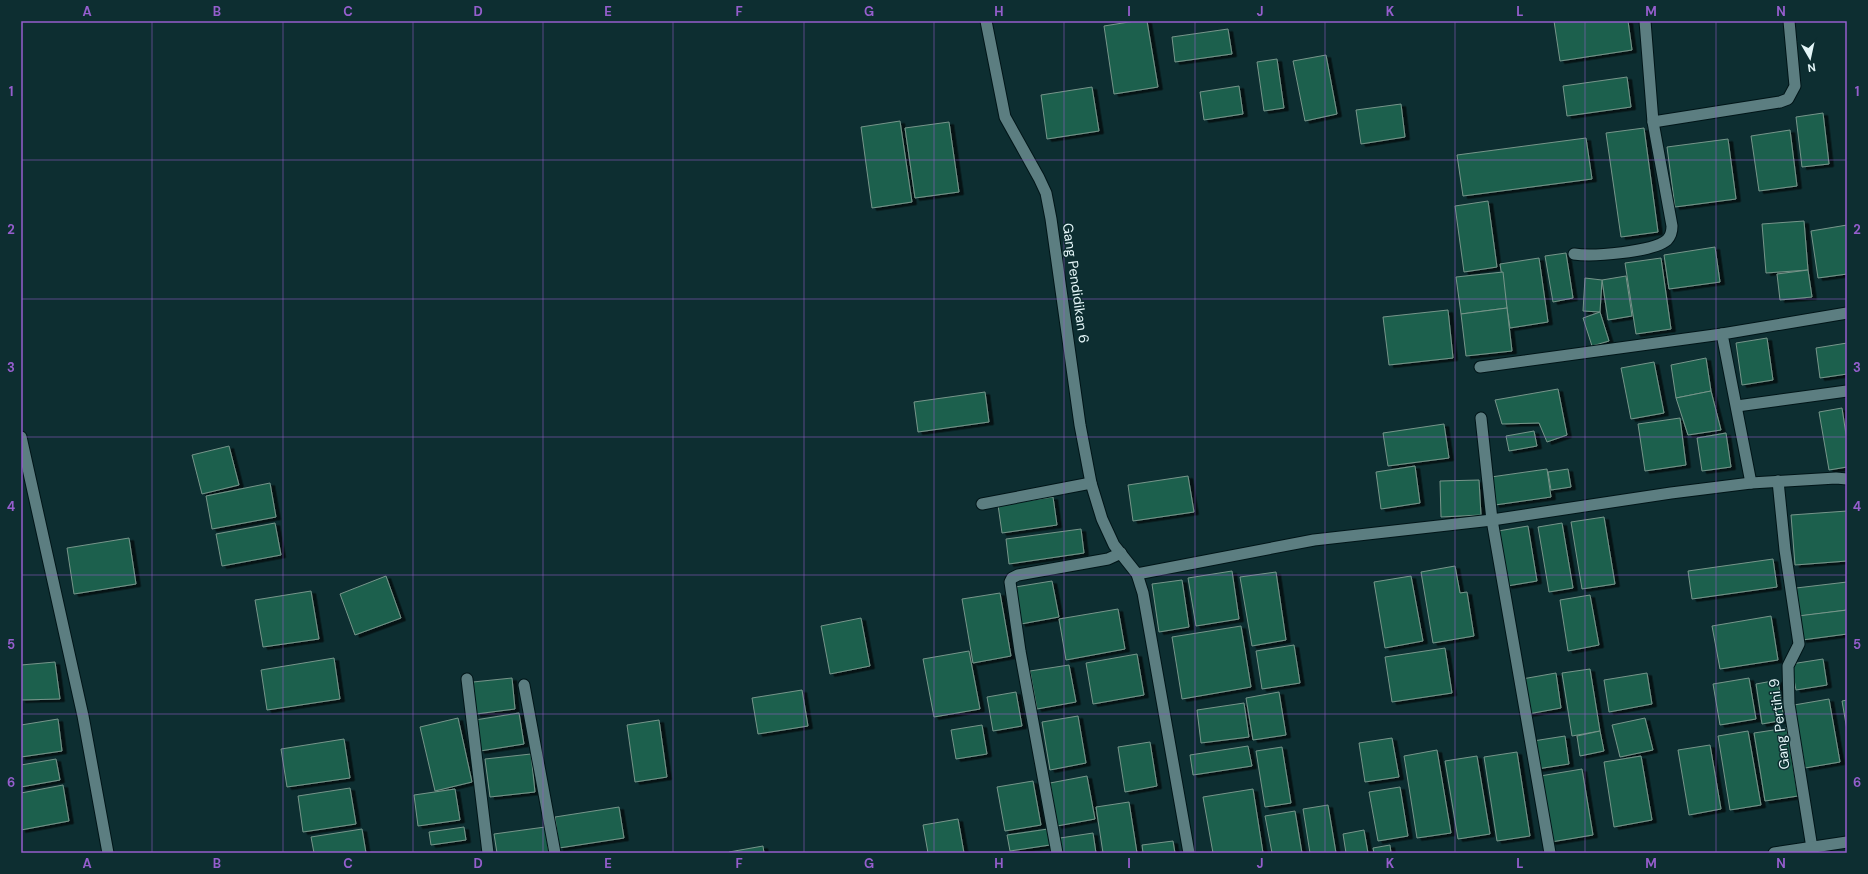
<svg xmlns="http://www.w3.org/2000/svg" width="1868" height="874" font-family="'DM Sans',sans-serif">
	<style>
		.building { fill: #1e614e; stroke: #76958a; filter: url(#shadow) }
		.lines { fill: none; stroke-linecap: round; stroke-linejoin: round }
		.minor-casing { stroke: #001518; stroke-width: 13 }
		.minor { stroke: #5c7e81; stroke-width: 11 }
		.grid { fill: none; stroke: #955ecd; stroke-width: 1; stroke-opacity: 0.55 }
		.labels { text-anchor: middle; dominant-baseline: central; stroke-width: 3; stroke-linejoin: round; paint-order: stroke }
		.street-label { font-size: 14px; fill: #e4f6f8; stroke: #0d2e31 }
		.neatline { fill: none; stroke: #955ecd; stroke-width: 1.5 }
		.grid-label { font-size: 13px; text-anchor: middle; font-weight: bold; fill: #955ecd }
	</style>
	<defs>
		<filter id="shadow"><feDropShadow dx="4.5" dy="2.5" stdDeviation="0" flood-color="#0009"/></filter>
	</defs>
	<rect width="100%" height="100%" fill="#0d2e31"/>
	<g class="building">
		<path d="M 1135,21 L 1147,21 L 1158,87 L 1114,94 L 1104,26 Z"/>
		<path d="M 1554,21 L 1628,21 L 1632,50 L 1560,61 Z"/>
		<path d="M 1228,29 L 1232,54 L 1175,62 L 1172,37 Z"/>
		<path d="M 1326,55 L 1337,114 L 1305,121 L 1293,61 Z"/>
		<path d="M 1277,59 L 1284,108 L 1264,111 L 1257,62 Z"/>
		<path d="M 1627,77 L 1631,107 L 1567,116 L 1563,86 Z"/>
		<path d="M 1239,86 L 1243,114 L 1204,120 L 1200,92 Z"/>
		<path d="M 1092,87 L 1099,131 L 1047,139 L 1041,95 Z"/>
		<path d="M 1401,104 L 1405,137 L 1361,144 L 1356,110 Z"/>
		<path d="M 1823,113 L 1829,164 L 1802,167 L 1796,117 Z"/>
		<path d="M 900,121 L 912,202 L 872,208 L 861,127 Z"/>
		<path d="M 949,122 L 959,192 L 915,198 L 905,128 Z"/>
		<path d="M 1644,128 L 1658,232 L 1621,237 L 1606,133 Z"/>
		<path d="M 1790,130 L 1797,186 L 1759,191 L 1751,136 Z"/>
		<path d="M 1586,138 L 1592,179 L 1463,196 L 1457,155 Z"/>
		<path d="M 1728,139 L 1736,199 L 1675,207 L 1667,147 Z"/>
		<path d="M 1488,201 L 1497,267 L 1464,272 L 1455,206 Z"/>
		<path d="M 1804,221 L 1808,270 L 1766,273 L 1762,224 Z"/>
		<path d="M 1847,225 L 1847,274 L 1818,278 L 1811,231 Z"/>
		<path d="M 1715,247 L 1720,282 L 1669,289 L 1664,255 Z"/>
		<path d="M 1566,253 L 1573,298 L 1553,302 L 1545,256 Z"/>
		<path d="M 1539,258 L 1548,322 L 1510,328 L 1500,264 Z"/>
		<path d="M 1661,258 L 1671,329 L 1636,334 L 1625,263 Z"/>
		<path d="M 1808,270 L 1812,297 L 1780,300 L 1777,274 Z"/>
		<path d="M 1503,272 L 1507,308 L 1461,314 L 1456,277 Z"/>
		<path d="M 1626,276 L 1632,316 L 1608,320 L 1602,280 Z"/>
		<path d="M 1585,278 L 1602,280 L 1600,312 L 1583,311 Z"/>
		<path d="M 1507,308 L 1512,351 L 1466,356 L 1461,314 Z"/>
		<path d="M 1448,310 L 1453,358 L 1389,365 L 1383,317 Z"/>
		<path d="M 1600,312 L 1609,341 L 1592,346 L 1583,318 Z"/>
		<path d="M 1767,338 L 1773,380 L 1742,385 L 1736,343 Z"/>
		<path d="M 1847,343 L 1847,374 L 1820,378 L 1816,348 Z"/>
		<path d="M 1706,358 L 1711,391 L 1676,398 L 1671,365 Z"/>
		<path d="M 1654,362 L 1664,413 L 1631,419 L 1621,368 Z"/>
		<path d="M 1558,389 L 1567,435 L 1547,442 L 1539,423 L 1502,424 L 1495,400 Z"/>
		<path d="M 1711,391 L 1721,430 L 1688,435 L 1676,398 Z"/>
		<path d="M 985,392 L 989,422 L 918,432 L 914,402 Z"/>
		<path d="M 1842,408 L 1847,441 L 1847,467 L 1829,470 L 1819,412 Z"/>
		<path d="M 1680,418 L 1686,465 L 1645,471 L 1638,424 Z"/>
		<path d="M 1444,424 L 1449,458 L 1388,466 L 1383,433 Z"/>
		<path d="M 1534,431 L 1537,446 L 1509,451 L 1506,436 Z"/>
		<path d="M 1726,433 L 1731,467 L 1702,471 L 1697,438 Z"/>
		<path d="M 229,446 L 239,485 L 202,494 L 192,455 Z"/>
		<path d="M 1415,466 L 1420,503 L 1381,509 L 1376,472 Z"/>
		<path d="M 1547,469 L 1551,497 L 1495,505 L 1491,477 Z"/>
		<path d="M 1568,469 L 1571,487 L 1551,490 L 1548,472 Z"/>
		<path d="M 1188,476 L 1194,512 L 1133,521 L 1128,485 Z"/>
		<path d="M 1479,480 L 1481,515 L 1441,517 L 1440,481 Z"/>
		<path d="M 270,483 L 276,517 L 212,529 L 206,496 Z"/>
		<path d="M 1053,497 L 1057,525 L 1002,533 L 998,505 Z"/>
		<path d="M 1847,511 L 1847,561 L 1795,565 L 1791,515 Z"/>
		<path d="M 1604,517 L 1615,584 L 1582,589 L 1571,522 Z"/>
		<path d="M 275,523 L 281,555 L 222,566 L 216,534 Z"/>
		<path d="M 1562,523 L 1573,588 L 1549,592 L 1538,527 Z"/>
		<path d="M 1528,526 L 1537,581 L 1507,586 L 1498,531 Z"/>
		<path d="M 1081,529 L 1084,553 L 1009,564 L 1006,539 Z"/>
		<path d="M 129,538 L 136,584 L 74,594 L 67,548 Z"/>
		<path d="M 1773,559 L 1777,587 L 1692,599 L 1688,571 Z"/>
		<path d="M 1455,566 L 1460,593 L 1467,592 L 1474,636 L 1433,643 L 1421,572 Z"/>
		<path d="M 1232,571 L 1239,619 L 1196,626 L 1188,578 Z"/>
		<path d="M 1276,572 L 1286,640 L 1252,646 L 1240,577 Z"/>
		<path d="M 386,576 L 401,618 L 355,635 L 340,594 Z"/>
		<path d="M 1411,576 L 1423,641 L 1385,648 L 1374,582 Z"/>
		<path d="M 1182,580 L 1189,627 L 1159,632 L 1152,584 Z"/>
		<path d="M 1052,581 L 1059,617 L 1021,624 L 1015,587 Z"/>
		<path d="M 1847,582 L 1847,610 L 1800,616 L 1796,588 Z"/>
		<path d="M 311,591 L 319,639 L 263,647 L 255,600 Z"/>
		<path d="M 1000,593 L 1011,656 L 973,663 L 962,599 Z"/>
		<path d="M 1590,595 L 1599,645 L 1568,651 L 1560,600 Z"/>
		<path d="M 1118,609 L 1125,649 L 1066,660 L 1059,619 Z"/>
		<path d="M 1847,610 L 1847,634 L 1802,640 L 1798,616 Z"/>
		<path d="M 1771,616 L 1778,660 L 1720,669 L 1712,626 Z"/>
		<path d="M 861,618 L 870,666 L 830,674 L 821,626 Z"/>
		<path d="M 1241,626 L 1251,687 L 1182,699 L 1172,637 Z"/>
		<path d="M 1294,645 L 1300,683 L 1262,689 L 1256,651 Z"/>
		<path d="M 1445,648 L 1452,693 L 1392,702 L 1385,657 Z"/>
		<path d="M 969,651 L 980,709 L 934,717 L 923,659 Z"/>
		<path d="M 1137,654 L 1144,695 L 1093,704 L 1086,663 Z"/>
		<path d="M 334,658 L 340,699 L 267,710 L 261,670 Z"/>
		<path d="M 1823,659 L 1827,685 L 1796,690 L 1791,664 Z"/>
		<path d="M 55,662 L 60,699 L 21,700 L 21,665 Z"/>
		<path d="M 1069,665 L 1076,702 L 1037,709 L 1030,671 Z"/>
		<path d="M 1590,669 L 1600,731 L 1572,736 L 1562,673 Z"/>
		<path d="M 1556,673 L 1561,708 L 1528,714 L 1522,679 Z"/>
		<path d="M 1647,673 L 1652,704 L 1609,712 L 1604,680 Z"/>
		<path d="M 512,678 L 515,709 L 476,714 L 473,682 Z"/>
		<path d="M 1749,678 L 1756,719 L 1720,725 L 1713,684 Z"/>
		<path d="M 1778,680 L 1784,720 L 1762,724 L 1756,684 Z"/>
		<path d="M 802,690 L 808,726 L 758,734 L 752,698 Z"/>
		<path d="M 1016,692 L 1022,726 L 993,731 L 987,697 Z"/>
		<path d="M 1279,692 L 1286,735 L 1253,740 L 1246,698 Z"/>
		<path d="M 1829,699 L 1840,762 L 1805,768 L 1794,705 Z"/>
		<path d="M 1847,700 L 1847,730 L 1842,701 Z"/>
		<path d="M 1244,703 L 1249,737 L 1201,743 L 1197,710 Z"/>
		<path d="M 519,713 L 524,744 L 480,751 L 475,720 Z"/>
		<path d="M 1078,716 L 1086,763 L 1050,770 L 1042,722 Z"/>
		<path d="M 458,718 L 472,782 L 435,791 L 420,727 Z"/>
		<path d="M 1645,718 L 1653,750 L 1620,757 L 1612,725 Z"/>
		<path d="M 58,719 L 62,751 L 21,757 L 21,725 Z"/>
		<path d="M 659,720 L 667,777 L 635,782 L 627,725 Z"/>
		<path d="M 982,725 L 987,754 L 956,759 L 951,730 Z"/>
		<path d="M 1787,728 L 1798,796 L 1765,801 L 1754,733 Z"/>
		<path d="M 1600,731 L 1604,751 L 1580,756 L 1577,736 Z"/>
		<path d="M 1748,731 L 1761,805 L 1730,810 L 1718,736 Z"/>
		<path d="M 1565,736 L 1569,764 L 1537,769 L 1533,741 Z"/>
		<path d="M 1392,738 L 1399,777 L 1365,782 L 1359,743 Z"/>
		<path d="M 344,739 L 350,778 L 287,787 L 281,749 Z"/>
		<path d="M 1150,742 L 1157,786 L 1125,792 L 1118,747 Z"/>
		<path d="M 1710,745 L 1721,809 L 1689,815 L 1678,750 Z"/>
		<path d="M 1248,746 L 1252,766 L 1193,775 L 1190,755 Z"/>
		<path d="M 1282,747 L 1291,803 L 1265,807 L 1256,751 Z"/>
		<path d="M 1437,750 L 1451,833 L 1417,838 L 1404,756 Z"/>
		<path d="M 1517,752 L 1530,836 L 1497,841 L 1484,757 Z"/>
		<path d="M 531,754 L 535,792 L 490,797 L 485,759 Z"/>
		<path d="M 1477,756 L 1490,834 L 1458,839 L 1445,761 Z"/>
		<path d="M 1641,756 L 1652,820 L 1614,827 L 1604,762 Z"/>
		<path d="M 56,759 L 60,780 L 21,787 L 21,765 Z"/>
		<path d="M 1582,769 L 1593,835 L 1551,842 L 1540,776 Z"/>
		<path d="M 1087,776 L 1095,819 L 1057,826 L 1050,783 Z"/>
		<path d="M 1033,781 L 1041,825 L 1005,831 L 997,787 Z"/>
		<path d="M 63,785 L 69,821 L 21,830 L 21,793 Z"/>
		<path d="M 1400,787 L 1408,836 L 1378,841 L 1369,792 Z"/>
		<path d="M 350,788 L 356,824 L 303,832 L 298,796 Z"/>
		<path d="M 455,789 L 460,820 L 418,826 L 414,795 Z"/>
		<path d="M 1253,789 L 1263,853 L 1213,853 L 1203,797 Z"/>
		<path d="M 1129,802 L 1137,853 L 1103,853 L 1096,807 Z"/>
		<path d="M 1328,805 L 1336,853 L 1310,853 L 1303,809 Z"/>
		<path d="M 619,807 L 624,838 L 559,848 L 555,817 Z"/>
		<path d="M 1295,811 L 1302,853 L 1272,853 L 1265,816 Z"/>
		<path d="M 958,819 L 964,853 L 928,853 L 923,825 Z"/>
		<path d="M 464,827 L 466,840 L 431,845 L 429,832 Z"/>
		<path d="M 545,827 L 549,853 L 497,853 L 494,834 Z"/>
		<path d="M 362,829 L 366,853 L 314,853 L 311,837 Z"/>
		<path d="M 1048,829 L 1050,845 L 1010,851 L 1007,835 Z"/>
		<path d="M 1364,830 L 1368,853 L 1346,853 L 1343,834 Z"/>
		<path d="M 1093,833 L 1096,853 L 1062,853 L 1060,838 Z"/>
		<path d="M 1173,841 L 1175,853 L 1143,853 L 1142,845 Z"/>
		<path d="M 1390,845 L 1391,853 L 1374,853 L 1373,848 Z"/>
		<path d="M 763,846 L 764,853 L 729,853 L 729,852 Z"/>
	</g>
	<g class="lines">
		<g class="minor-casing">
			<g id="minor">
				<path d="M 986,21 L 1005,117 L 1039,178 L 1046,193 L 1051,219 L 1080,425 L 1091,483 L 1102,519 L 1114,545 L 1137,574 L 1143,593 L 1189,853"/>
				<path d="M 1653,122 L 1780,102 L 1788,99 L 1795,86 L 1789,21"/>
				<path d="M 1574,254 C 1592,257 1653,252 1667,240 C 1671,236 1672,232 1672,226 L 1653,122 L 1645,21"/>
				<path d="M 1480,367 L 1722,334"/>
				<path d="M 1737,406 L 1847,391"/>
				<path d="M 1481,418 L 1492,520 L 1550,853"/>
				<path d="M 21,437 L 83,716 L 108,853"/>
				<path d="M 1778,481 L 1785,550 L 1799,644 L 1788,666 L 1789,704 L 1812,848"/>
				<path d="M 1751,483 L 1722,334 L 1847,313"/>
				<path d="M 982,504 L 1091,483"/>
				<path d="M 1137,574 L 1314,540 L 1492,520 L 1671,493 L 1751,483 L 1836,478 L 1847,479"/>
				<path d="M 467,679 L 488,853"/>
				<path d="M 524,685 L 555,853"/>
				<path d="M 1057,853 L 1020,651 L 1010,582 L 1012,578 L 1018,575 L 1108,559 L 1121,553"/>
				<path d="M 1774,853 L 1847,842"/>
			</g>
		</g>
		<use href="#minor" class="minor"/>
	</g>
	<path class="grid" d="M 152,21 L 152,853M 283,21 L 283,853M 413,21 L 413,853M 543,21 L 543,853M 673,21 L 673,853M 804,21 L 804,853M 934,21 L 934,853M 1064,21 L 1064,853M 1195,21 L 1195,853M 1325,21 L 1325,853M 1455,21 L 1455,853M 1585,21 L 1585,853M 1716,21 L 1716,853M 21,160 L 1847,160M 21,299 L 1847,299M 21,437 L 1847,437M 21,575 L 1847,575M 21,714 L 1847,714"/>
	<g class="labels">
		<g class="street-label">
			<text transform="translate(1076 283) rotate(82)">Gang Pendidikan 6</text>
			<text transform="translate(1779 724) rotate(-97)">Gang Pertihi 9</text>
		</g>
	</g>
	<rect width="1868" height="874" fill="none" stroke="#0d2e31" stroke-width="44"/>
	<g transform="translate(1810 58) rotate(171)" stroke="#0d2e31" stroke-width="3" paint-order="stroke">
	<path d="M0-3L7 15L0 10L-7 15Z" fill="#e4f6f8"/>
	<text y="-6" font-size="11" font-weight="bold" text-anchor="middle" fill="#e4f6f8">N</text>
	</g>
	<rect x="22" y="22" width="1824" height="830" class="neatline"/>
	<g class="grid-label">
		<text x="87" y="16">A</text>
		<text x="217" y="16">B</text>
		<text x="348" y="16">C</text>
		<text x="478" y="16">D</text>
		<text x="608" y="16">E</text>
		<text x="739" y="16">F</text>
		<text x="869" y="16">G</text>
		<text x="999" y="16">H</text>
		<text x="1129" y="16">I</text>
		<text x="1260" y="16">J</text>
		<text x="1390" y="16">K</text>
		<text x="1520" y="16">L</text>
		<text x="1651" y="16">M</text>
		<text x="1781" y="16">N</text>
		<text x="11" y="96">1</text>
		<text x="1857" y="96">1</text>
		<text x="11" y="234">2</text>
		<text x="1857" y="234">2</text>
		<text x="11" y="372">3</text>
		<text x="1857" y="372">3</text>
		<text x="11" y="511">4</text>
		<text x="1857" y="511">4</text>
		<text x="11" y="649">5</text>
		<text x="1857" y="649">5</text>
		<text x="11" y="787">6</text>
		<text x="1857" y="787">6</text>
		<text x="87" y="868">A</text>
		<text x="217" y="868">B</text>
		<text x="348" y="868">C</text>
		<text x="478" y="868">D</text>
		<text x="608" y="868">E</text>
		<text x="739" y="868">F</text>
		<text x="869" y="868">G</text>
		<text x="999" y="868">H</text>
		<text x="1129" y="868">I</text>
		<text x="1260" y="868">J</text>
		<text x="1390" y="868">K</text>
		<text x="1520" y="868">L</text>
		<text x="1651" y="868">M</text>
		<text x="1781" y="868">N</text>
	</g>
</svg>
